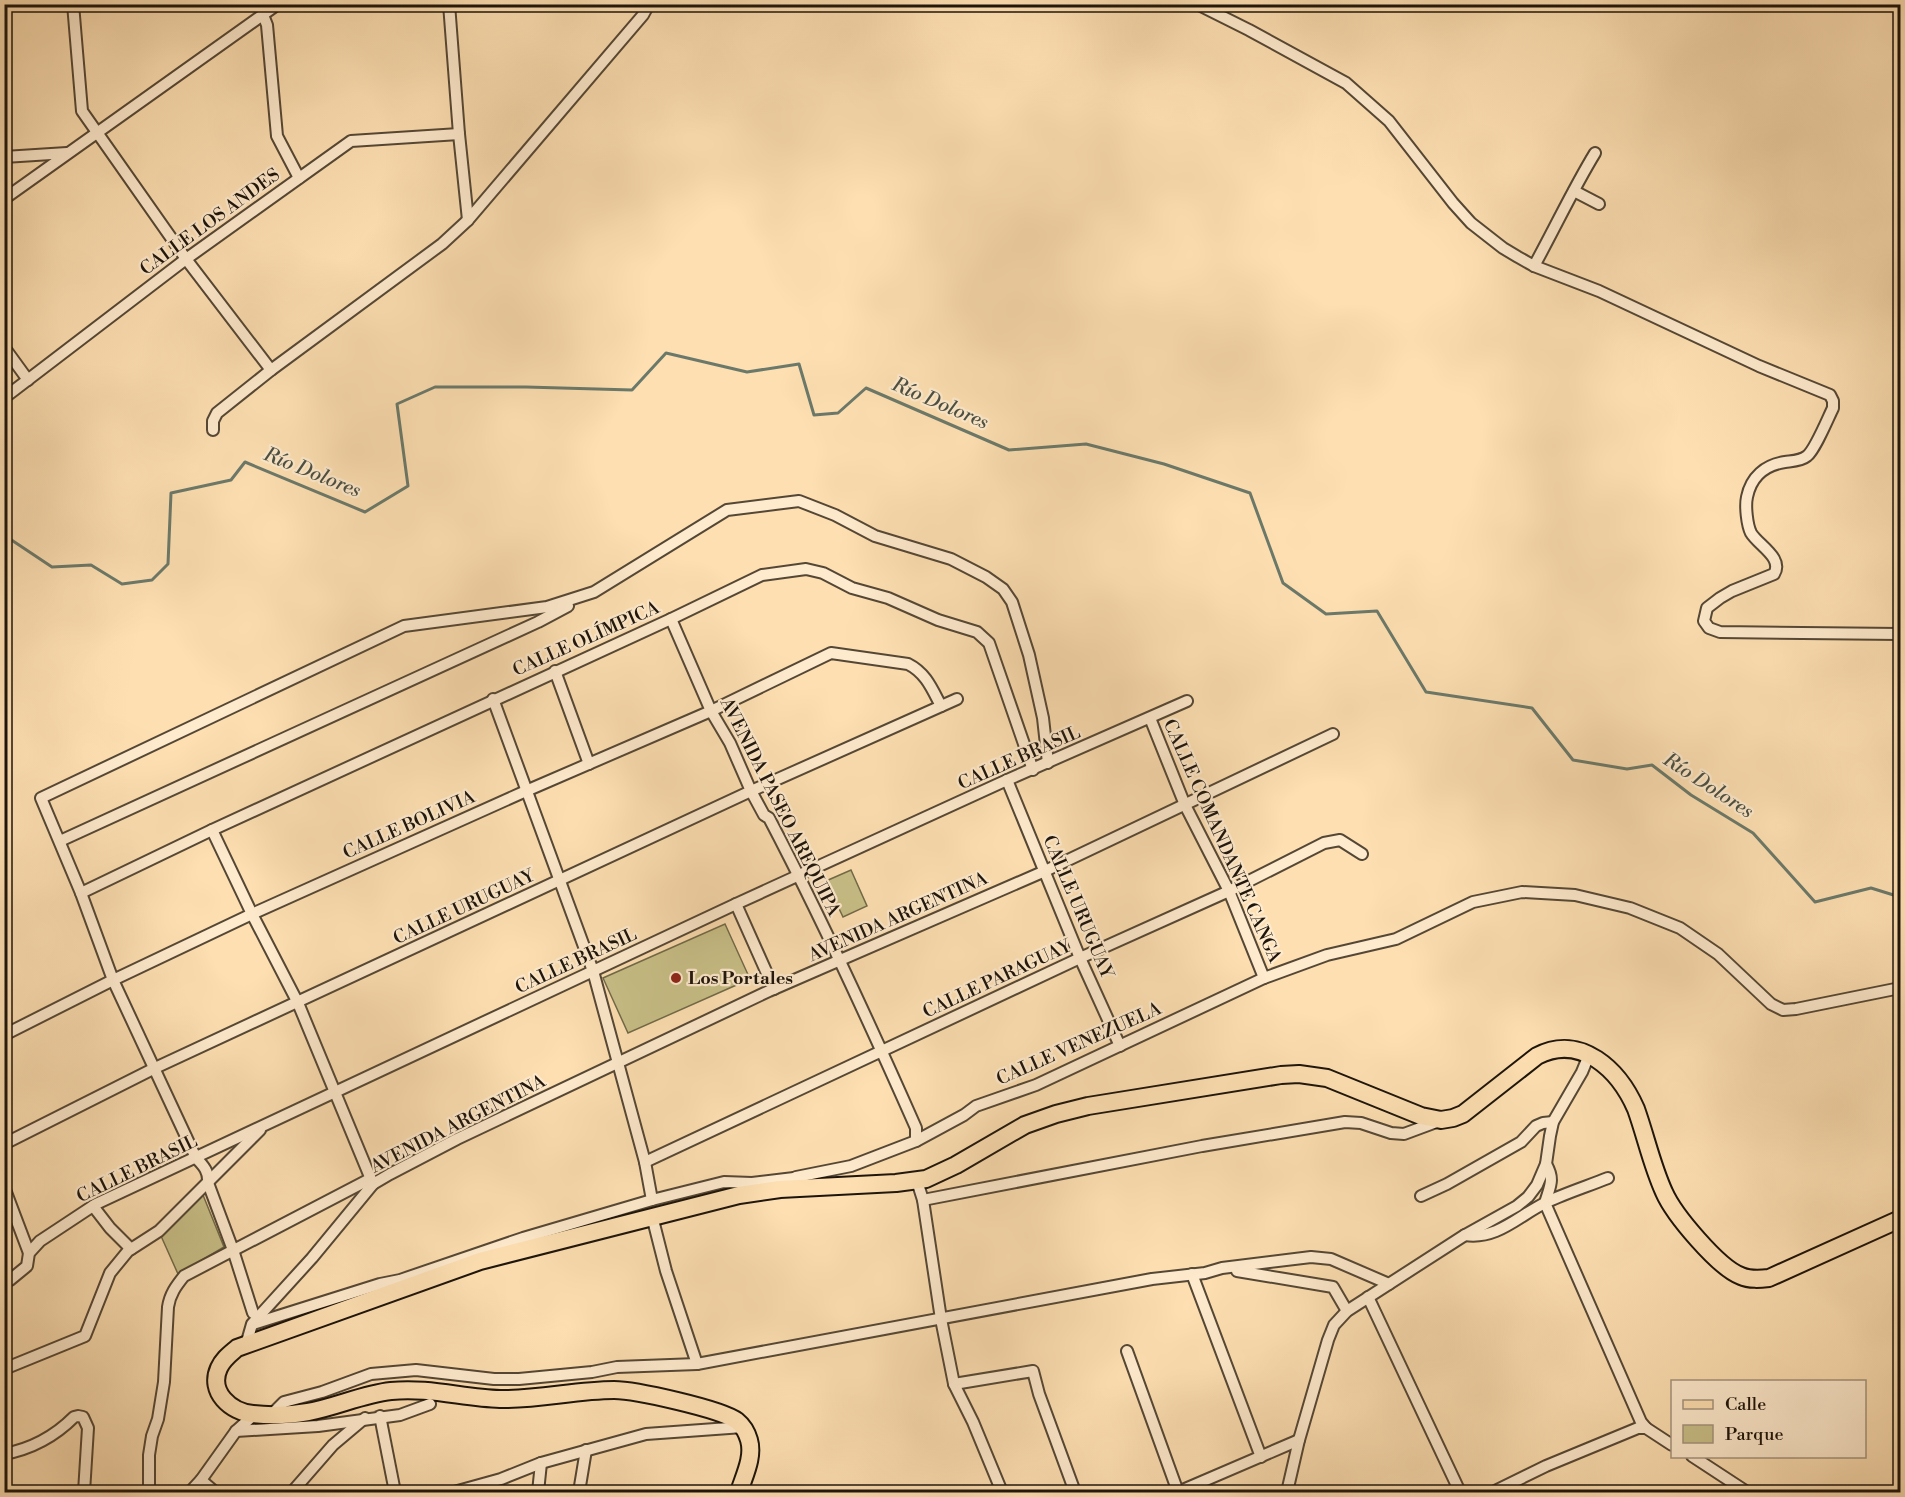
<svg xmlns="http://www.w3.org/2000/svg" width="1905" height="1497" font-family="'Libre Bodoni',serif">
	<style>
		.green { fill: #c8bf87; stroke: #726a49; stroke-width: 1.5 }
		.lines { fill: none; stroke-linecap: round; stroke-linejoin: round }
		.stream { stroke: #6b796a; stroke-width: 3 }
		.street-casing { stroke: #554735; stroke-width: 14 }
		.primary-casing { stroke: #1d140b; stroke-width: 20 }
		.street { stroke: #feeacd; stroke-width: 10 }
		.primary { stroke: #fddfb2; stroke-width: 16 }
		.poi-dot { fill: #8f2418; stroke: #feeacd; stroke-width: 2 }
		.labels { text-anchor: middle; dominant-baseline: central; stroke-width: 4.5; stroke-linejoin: round; paint-order: stroke }
		.street-label { font-size: 18px; fill: #1d140b; stroke: #feeacd }
		.poi-label { font-size: 18px; font-weight: bold; fill: #1d140b; stroke: #feeacd; text-anchor: start }
		.water-label { font-size: 20px; font-style: italic; fill: #4a4f43; stroke: #feeacd }
	</style>
	<rect width="100%" height="100%" fill="#fddfb2"/>
	<filter id="stains"><feTurbulence type="fractalNoise" baseFrequency=".00333" numOctaves="4"/><feColorMatrix values="0 0 0 0 .2 0 0 0 0 .09 0 0 0 0 .02 0 0 0 .5 -.17"/></filter>
	<radialGradient id="worn" r=".72"><stop offset=".6" stop-color="#630" stop-opacity="0"/><stop offset="1" stop-color="#630" stop-opacity=".3"/></radialGradient>
	<g class="green">
		<path d="M 851,870 L 867,906 L 843,917 L 826,881 Z"/>
		<path d="M 725,924 L 750,979 L 628,1033 L 603,978 Z"/>
		<path d="M 203,1195 L 224,1247 L 178,1274 L 161,1236 Z"/>
	</g>
	<g class="lines">
		<path class="stream" d="M 4,535 L 52,567 L 91,565 L 122,584 L 152,580 L 168,564 L 171,493 L 231,480 L 245,462 L 365,512 L 408,486 L 397,404 L 435,387 L 526,387 L 632,390 L 666,353 L 747,372 L 799,364 L 814,415 L 838,413 L 866,388 L 1009,450 L 1086,444 L 1164,464 L 1250,493 L 1283,583 L 1326,614 L 1377,611 L 1426,692 L 1532,708 L 1573,760 L 1627,769 L 1652,765 L 1691,795 L 1753,833 L 1815,902 L 1871,888 L 1900,897"/>
		<g class="street-casing">
			<g id="street">
				<path d="M 73,4 L 82,111 L 186,259 L 271,370"/>
				<path d="M 449,4 L 459,134 L 468,220"/>
				<path d="M 1197,4 L 1249,30 L 1346,83 L 1389,121 L 1453,203 L 1471,223 L 1503,248 L 1518,257 L 1534,266 L 1599,291 L 1759,366 L 1830,395 L 1833,401 L 1833,408 C 1828,418 1815,450 1807,456 C 1801,461 1792,461 1785,462 C 1765,465 1751,477 1747,497 C 1745,506 1747,525 1751,533 C 1758,545 1784,558 1774,574 L 1732,591 L 1720,598 L 1707,608 L 1704,621 L 1709,628 L 1720,632 L 1900,634"/>
				<path d="M 263,15 L 267,25 L 277,136 L 299,178"/>
				<path d="M 4,157 L 67,153"/>
				<path d="M 1574,191 L 1599,204"/>
				<path d="M 4,199 L 278,4"/>
				<path d="M 1534,266 C 1555,228 1573,189 1595,153"/>
				<path d="M 4,347 L 28,380"/>
				<path d="M 4,398 L 186,259 L 351,141 L 459,134"/>
				<path d="M 213,430 L 213,421 L 217,413 L 271,370 L 442,244 L 468,220 L 643,15 L 649,4"/>
				<path d="M 671,619 L 711,711 L 730,743 L 751,791 L 764,815 L 769,818 C 822,919 870,1024 916,1128 L 916,1141"/>
				<path d="M 555,671 L 589,764"/>
				<path d="M 493,699 L 593,971 L 645,1162 L 652,1200"/>
				<path d="M 1150,718 L 1185,805 L 1229,891 L 1264,978"/>
				<path d="M 1007,780 L 1080,958 L 1120,1046"/>
				<path d="M 212,830 L 252,914 L 298,1003 L 373,1184"/>
				<path d="M 60,841 L 538,622 L 568,606"/>
				<path d="M 81,893 L 212,830 L 671,619 L 762,575 L 806,569 L 823,573 L 852,588 L 888,598 L 938,620 L 977,632 L 989,643 L 1033,770"/>
				<path d="M 736,904 L 774,989"/>
				<path d="M 4,1035 L 113,980 L 252,914 L 526,791 L 711,711 L 831,653 L 908,664 C 926,673 932,689 941,706"/>
				<path d="M 4,1144 L 155,1068 L 751,791 L 957,699"/>
				<path d="M 645,1162 L 1080,958 L 1229,891 L 1324,843 L 1340,840 L 1362,854"/>
				<path d="M 1546,1164 C 1555,1180 1550,1186 1545,1203 L 1641,1422 L 1646,1428"/>
				<path d="M 917,1181 L 923,1200 L 941,1319 L 954,1384 L 973,1422 L 1002,1492"/>
				<path d="M 4,1187 L 29,1253"/>
				<path d="M 780,1189 L 796,1177 L 851,1166 L 916,1141 L 964,1115 L 976,1106 L 1036,1085 L 1264,978 L 1327,955 L 1396,939 L 1473,902 L 1522,892 L 1575,895 L 1630,908 L 1680,928 L 1718,954 L 1771,1004 L 1783,1010 L 1796,1009 L 1900,988"/>
				<path d="M 1421,1196 L 1447,1184 L 1521,1142 L 1536,1126 L 1543,1123 L 1553,1122"/>
				<path d="M 923,1200 L 1202,1146 L 1345,1122 L 1361,1123 L 1391,1133 L 1404,1134 L 1439,1121"/>
				<path d="M 93,1206 L 110,1228 L 131,1249"/>
				<path d="M 652,1216 L 666,1271 L 697,1364"/>
				<path d="M 1465,1235 C 1498,1240 1519,1215 1547,1202 C 1566,1193 1588,1186 1608,1178"/>
				<path d="M 1237,1271 L 1333,1287 L 1347,1311"/>
				<path d="M 1192,1274 L 1261,1457"/>
				<path d="M 4,1283 L 10,1280 L 27,1266 L 29,1253 L 40,1241 L 96,1204 L 736,904 L 1007,780 L 1187,701"/>
				<path d="M 1368,1297 L 1460,1492"/>
				<path d="M 253,1313 L 233,1250 L 208,1183 C 209,1172 204,1166 196,1158 L 113,980 L 81,893 L 41,798 L 404,626 L 547,607 L 594,592 L 727,510 L 799,501 L 835,515 L 875,536 L 951,559 L 986,577 L 1003,589 L 1012,602 L 1029,655 L 1043,718 L 1048,763"/>
				<path d="M 253,1324 L 380,1284 L 400,1280 L 523,1238 L 652,1200 L 724,1182 L 752,1183 L 794,1178"/>
				<path d="M 246,1345 L 252,1324 L 312,1258 L 373,1184 L 390,1174 L 457,1139 L 769,991 L 1045,871 L 1333,734"/>
				<path d="M 1127,1351 L 1178,1492"/>
				<path d="M 4,1369 L 85,1336 L 110,1273 L 128,1251 L 159,1231 L 260,1130"/>
				<path d="M 954,1384 L 1033,1371 L 1039,1394 L 1075,1492"/>
				<path d="M 272,1414 L 284,1402 L 322,1392 L 371,1374 L 416,1370 L 494,1379 L 519,1379 L 592,1372 L 617,1367 L 697,1364 L 1152,1279 L 1205,1273 L 1222,1268 L 1311,1257 L 1331,1259 L 1389,1284"/>
				<path d="M 380,1416 L 395,1492"/>
				<path d="M 236,1431 L 318,1426 L 400,1415 L 430,1404"/>
				<path d="M 4,1454 C 31,1449 55,1436 74,1417 L 78,1416 L 83,1417 L 88,1428 L 84,1492"/>
				<path d="M 1692,1456 L 1747,1492"/>
				<path d="M 201,1480 L 215,1492"/>
				<path d="M 149,1492 L 149,1455 L 152,1436 L 158,1419 L 164,1382 L 168,1307 C 170,1294 176,1286 184,1276 L 370,1179"/>
				<path d="M 190,1492 L 201,1480 L 236,1431 L 255,1414"/>
				<path d="M 292,1492 L 333,1445 L 365,1418"/>
				<path d="M 454,1492 L 501,1479 L 541,1463 L 646,1434 L 743,1427"/>
				<path d="M 538,1492 L 541,1463"/>
				<path d="M 579,1492 L 586,1450"/>
				<path d="M 1178,1492 L 1299,1440"/>
				<path d="M 1287,1492 L 1299,1440 L 1328,1340 L 1334,1325 L 1347,1311 L 1465,1235 L 1517,1206 L 1528,1197 L 1537,1185 L 1546,1164 L 1550,1136 L 1553,1122 L 1582,1072 L 1589,1055"/>
				<path d="M 1493,1492 L 1546,1466 L 1638,1428 L 1646,1428 L 1672,1445"/>
			</g>
		</g>
		<g class="primary-casing">
			<path id="primary" d="M 739,1492 C 744,1476 754,1457 749,1440 C 747,1433 742,1425 737,1421 C 721,1409 635,1390 614,1390 C 576,1390 538,1400 500,1399 C 464,1398 428,1387 391,1391 C 363,1394 336,1407 308,1412 C 291,1415 270,1416 253,1414 C 231,1412 208,1392 219,1368 C 223,1359 230,1354 237,1348 L 480,1261 L 739,1195 L 780,1189 L 896,1183 L 926,1179 L 956,1165 L 1025,1125 L 1056,1114 L 1088,1106 L 1281,1075 L 1299,1074 L 1327,1078 L 1421,1116 L 1441,1120 L 1453,1118 L 1463,1114 L 1537,1056 C 1581,1033 1619,1070 1636,1109 C 1646,1137 1652,1166 1664,1192 C 1674,1215 1719,1268 1741,1276 C 1750,1280 1760,1279 1769,1278 L 1900,1219"/>
		</g>
		<use href="#street" class="street"/>
		<use href="#primary" class="primary"/>
	</g>
	<circle class="poi-dot" cx="676" cy="978" r="6"/>
	<g class="labels">
		<g class="street-label">
			<text transform="translate(210 222) rotate(-36)">CALLE LOS ANDES</text>
			<text transform="translate(586 639) rotate(-24)">CALLE OLÍMPICA</text>
			<text transform="translate(1019 758) rotate(-24)">CALLE BRASIL</text>
			<text transform="translate(780 807) rotate(63)">AVENIDA PASEO AREQUIPA</text>
			<text transform="translate(409 825) rotate(-24)">CALLE BOLIVIA</text>
			<text transform="translate(1222 841) rotate(66)">CALLE COMANDANTE CANGA</text>
			<text transform="translate(464 907) rotate(-25)">CALLE URUGUAY</text>
			<text transform="translate(1078 907) rotate(67)">CALLE URUGUAY</text>
			<text transform="translate(898 917) rotate(-24)">AVENIDA ARGENTINA</text>
			<text transform="translate(576 961) rotate(-25)">CALLE BRASIL</text>
			<text transform="translate(997 979) rotate(-25)">CALLE PARAGUAY</text>
			<text transform="translate(1079 1044) rotate(-24)">CALLE VENEZUELA</text>
			<text transform="translate(458 1124) rotate(-27)">AVENIDA ARGENTINA</text>
			<text transform="translate(137 1169) rotate(-26)">CALLE BRASIL</text>
		</g>
		<g class="poi-label">
			<text x="688" y="978">Los Portales</text>
		</g>
		<g class="water-label">
			<text transform="translate(940 404) rotate(23)">Río Dolores</text>
			<text transform="translate(312 473) rotate(22)">Río Dolores</text>
			<text transform="translate(1708 786) rotate(33)">Río Dolores</text>
		</g>
	</g>
	<rect width="1905" height="1497" fill="none" stroke="#fddfb2" stroke-width="24"/>
	<rect x="6" y="6" width="1893" height="1485" fill="none" stroke="#1d140b" stroke-width="3"/>
	<rect x="12" y="12" width="1881" height="1473" fill="none" stroke="#1d140b" stroke-width="1.5"/>
	<rect x="1671" y="1380" width="195" height="78" fill="#feeacd" stroke="#a4947f" stroke-width="1.5"/>
	<rect x="1683" y="1400" width="30" height="9" fill="#fddfb2" stroke="#a4947f" stroke-width="1.5"/>
	<text x="1725" y="1410" font-size="18" fill="#1d140b">Calle</text>
	<rect x="1683" y="1425" width="30" height="18" fill="#c8bf87" stroke="#a4947f" stroke-width="1.5"/>
	<text x="1725" y="1440" font-size="18" fill="#1d140b">Parque</text>
	<rect width="100%" height="100%" filter="url(#stains)"/>
	<rect width="100%" height="100%" fill="url(#worn)"/>
</svg>
